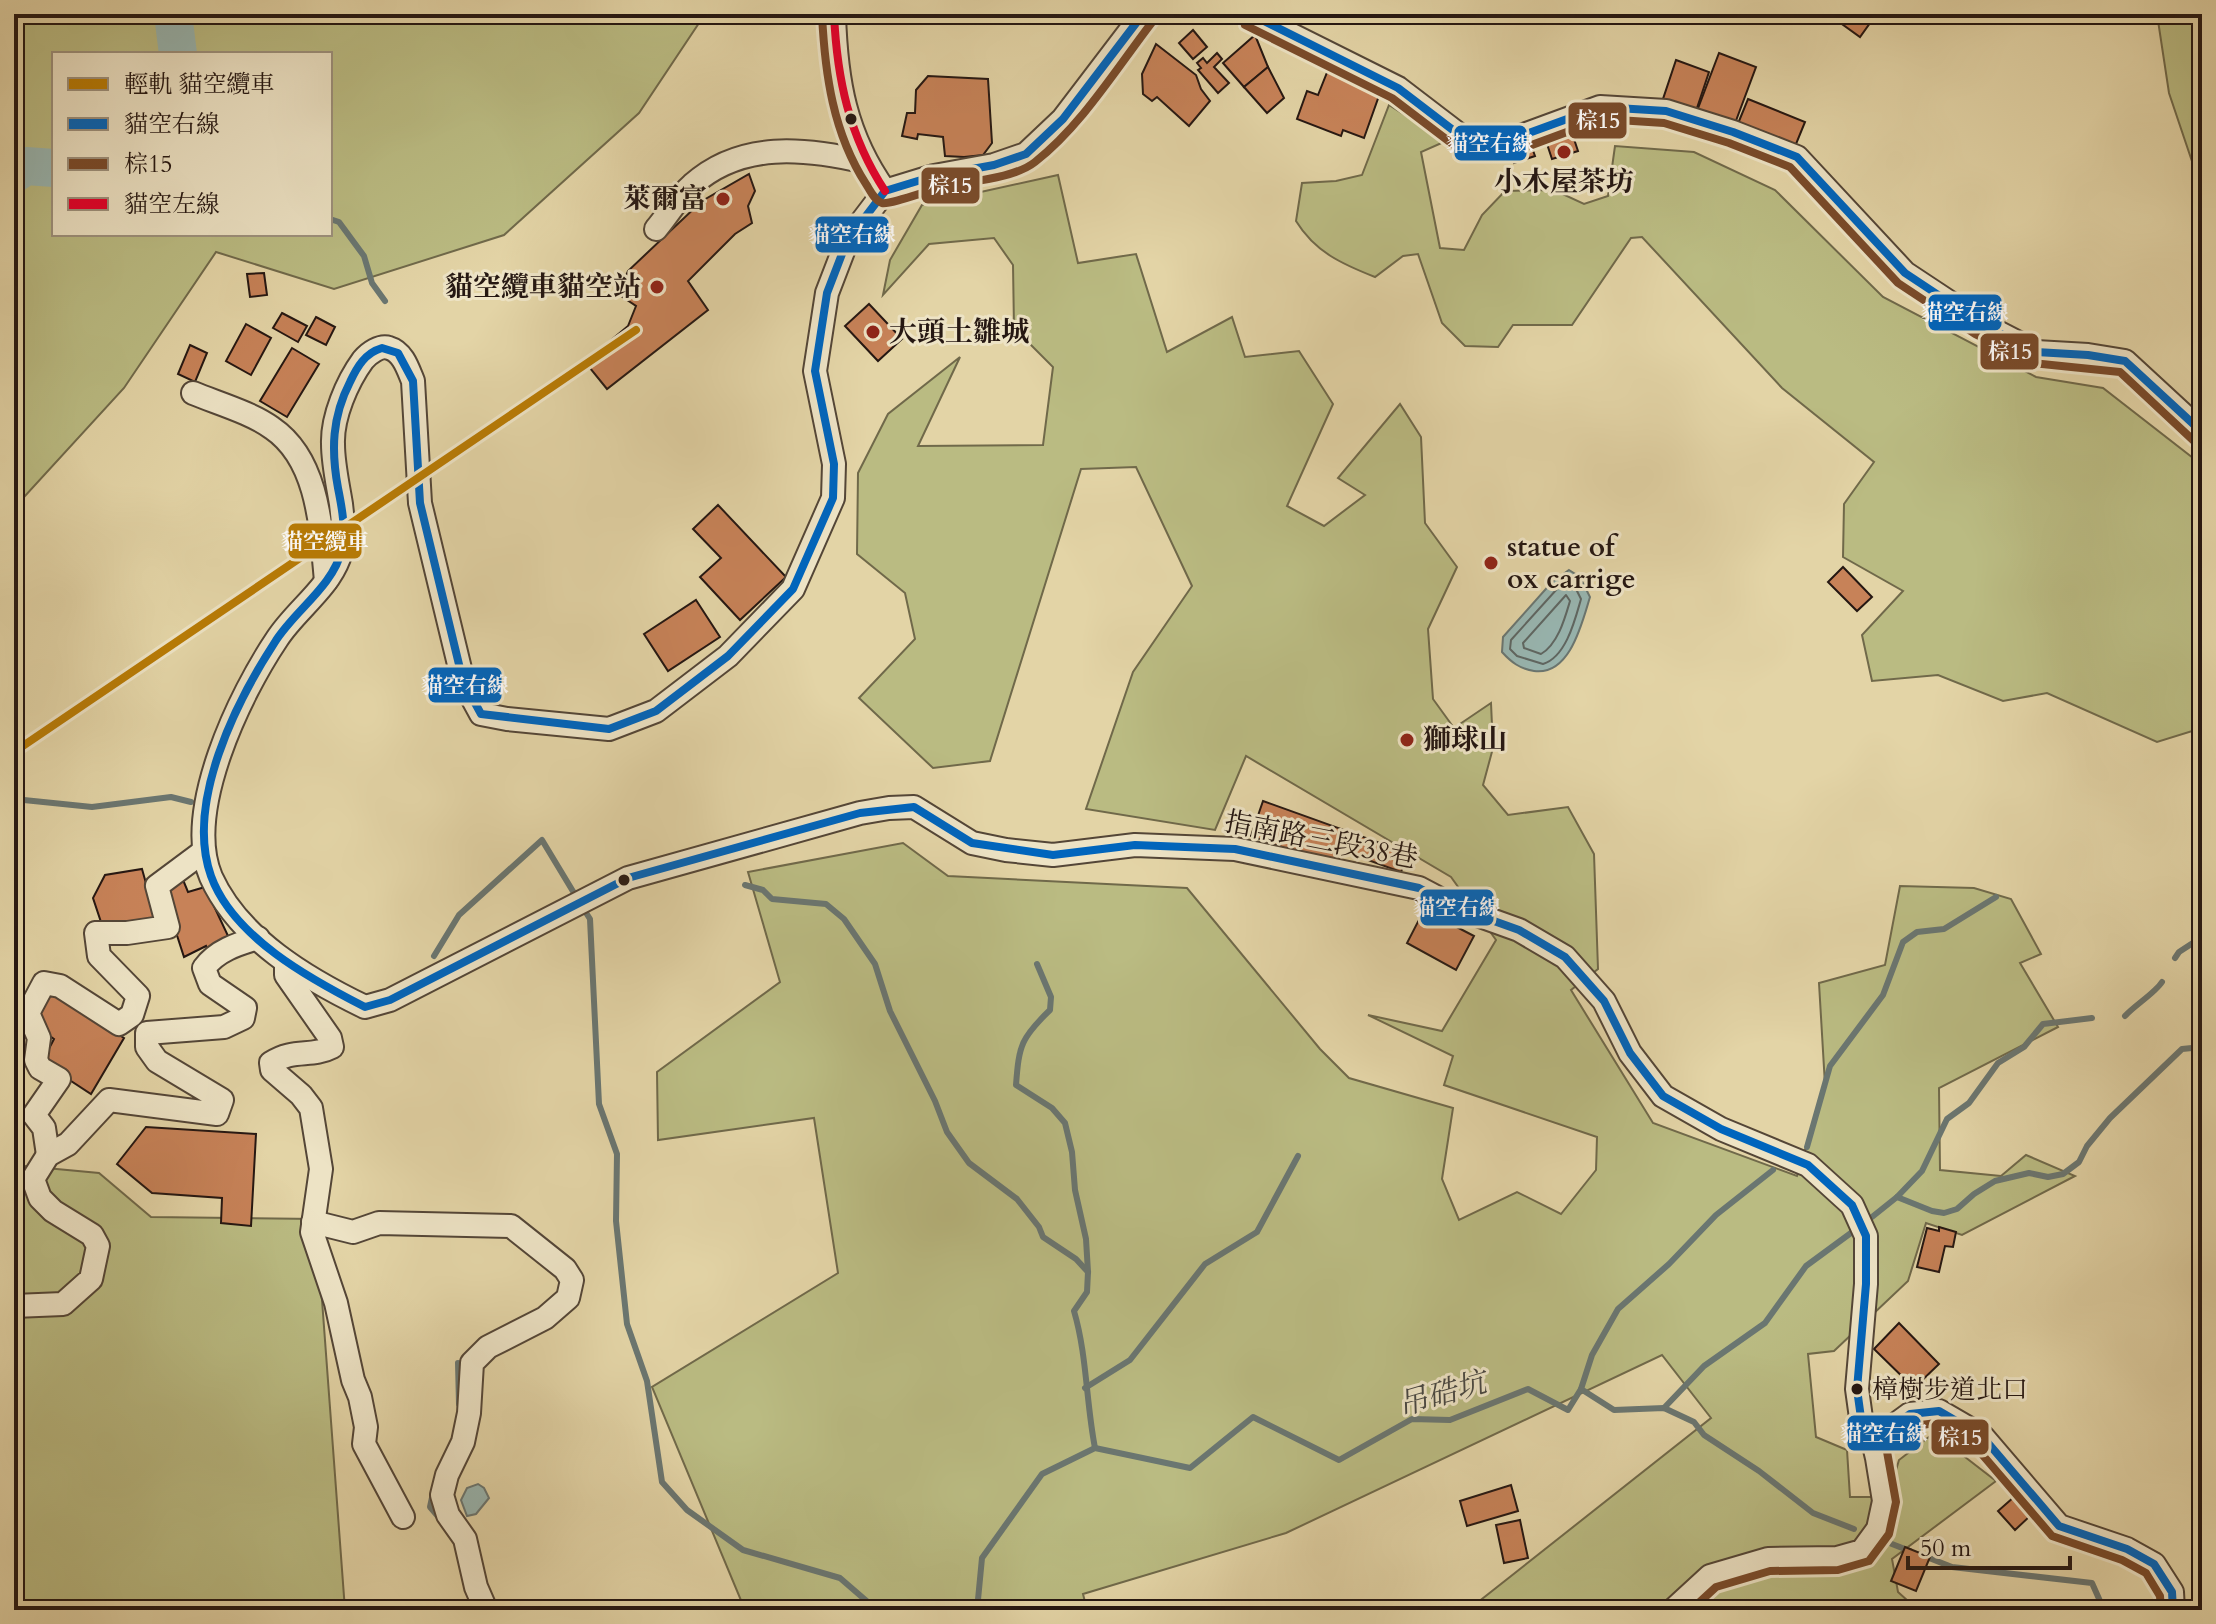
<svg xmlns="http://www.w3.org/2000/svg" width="2216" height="1624" font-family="Cardo,'Noto Serif TC',serif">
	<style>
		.green { fill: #babb82; stroke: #70694a; stroke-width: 2; fill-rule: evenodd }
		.water { fill: #98b6b1; stroke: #6a7671; stroke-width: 2 }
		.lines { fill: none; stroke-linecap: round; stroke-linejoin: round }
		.shore { stroke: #5e6662; stroke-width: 2 }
		.stream { stroke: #6a7671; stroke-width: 6 }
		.river { stroke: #98b6b1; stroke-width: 38 }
		.building { fill: #c78258; stroke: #251712; stroke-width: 2 }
		.minor-casing { stroke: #544637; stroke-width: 26 }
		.minor { stroke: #ede3c5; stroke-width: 22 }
		.bus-1-casing { stroke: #ede3c5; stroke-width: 14 }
		.bus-2-casing { stroke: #ede3c5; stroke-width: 14 }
		.bus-3-casing { stroke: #ede3c5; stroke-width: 14 }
		.bus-1 { stroke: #0065bd; stroke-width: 8 }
		.bus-2 { stroke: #7a4b2a; stroke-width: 8 }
		.bus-3 { stroke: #e4002b; stroke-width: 8 }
		.tram-1-casing { stroke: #ede3c5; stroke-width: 14 }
		.tram-1 { stroke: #b87b05; stroke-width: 8 }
		.bus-dot { fill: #251712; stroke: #ede3c5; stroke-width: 3 }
		.poi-dot { fill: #8f2418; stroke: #ede3c5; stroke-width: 3 }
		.labels { text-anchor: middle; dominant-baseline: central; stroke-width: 6; stroke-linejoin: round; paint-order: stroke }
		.bus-label { font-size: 26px; fill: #251712; stroke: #ede3c5; text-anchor: start }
		.poi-label { font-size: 28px; font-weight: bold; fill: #251712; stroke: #ede3c5; text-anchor: start }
		.street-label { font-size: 28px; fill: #251712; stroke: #ede3c5 }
		.water-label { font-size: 30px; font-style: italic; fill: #484742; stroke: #ede3c5 }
		.line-badge { stroke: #ede3c5; stroke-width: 3 }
		.badge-label { font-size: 22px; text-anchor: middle; font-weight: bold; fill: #fff }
	</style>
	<rect width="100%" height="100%" fill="#e3d4a6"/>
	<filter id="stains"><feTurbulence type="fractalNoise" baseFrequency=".0025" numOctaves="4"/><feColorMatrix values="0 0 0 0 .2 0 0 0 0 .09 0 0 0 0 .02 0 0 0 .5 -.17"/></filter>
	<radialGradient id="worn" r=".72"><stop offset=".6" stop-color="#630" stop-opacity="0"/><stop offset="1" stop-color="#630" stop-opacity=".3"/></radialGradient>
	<g class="green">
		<path d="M 14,14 L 705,14 L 639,113 L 504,235 L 334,289 L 216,252 L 124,388 L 14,508 ZM 330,54 L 330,234 L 54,234 L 54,54 Z"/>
		<path d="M 2157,14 L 2202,14 L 2202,191 L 2169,93 Z"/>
		<path d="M 1389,105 L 1446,141 L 1421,152 L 1440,248 L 1464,250 L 1482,215 L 1505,191 L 1554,190 L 1584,204 L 1608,196 L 1615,146 L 1694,152 L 1775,190 L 1883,297 L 2036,377 L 2103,388 L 2202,465 L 2202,728 L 2157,742 L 2047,693 L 2003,701 L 1938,675 L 1872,681 L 1862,635 L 1903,591 L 1843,557 L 1844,504 L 1874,462 L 1782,388 L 1642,237 L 1631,238 L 1572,325 L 1513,325 L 1498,347 L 1465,346 L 1442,323 L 1418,254 L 1403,256 L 1375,277 C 1342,264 1315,252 1296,221 L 1302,183 L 1336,181 L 1362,175 Z"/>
		<path d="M 1058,175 L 1078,263 L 1136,254 L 1167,352 L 1232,317 L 1245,357 L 1299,351 L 1333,404 L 1287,506 L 1324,526 L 1365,495 L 1338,478 L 1400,404 L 1421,437 L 1425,523 L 1457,567 L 1428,629 L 1433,699 L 1454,728 L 1491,703 L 1493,748 L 1483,785 L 1508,815 L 1568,807 L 1594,854 L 1598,969 L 1571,990 L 1653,1123 L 1797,1176 L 1825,1085 L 1819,983 L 1885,965 L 1900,886 L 1974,888 L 2011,899 L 2041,954 L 2020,963 L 2058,1027 L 1939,1088 L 1940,1170 L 2001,1176 L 2026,1155 L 2075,1176 L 1962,1235 L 1926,1223 L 1908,1281 L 1834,1351 L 1808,1354 L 1816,1437 L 1847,1450 L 1850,1497 L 1888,1497 L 1899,1460 L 1934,1433 L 1996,1481 L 1892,1559 L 1898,1592 L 1918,1610 L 1468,1610 L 1711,1418 L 1662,1355 L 1286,1533 L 1083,1594 L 1087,1610 L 745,1610 L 652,1387 L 838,1273 L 814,1118 L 658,1140 L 657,1072 L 780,982 L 748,872 L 903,843 L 948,876 L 1187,888 L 1320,1049 L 1349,1078 L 1453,1108 L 1442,1179 L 1459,1220 L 1517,1192 L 1561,1214 L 1596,1170 L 1597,1137 L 1444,1085 L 1453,1056 L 1368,1015 L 1442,1031 L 1496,940 L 1451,877 L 1246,756 L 1215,830 L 1086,809 L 1133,672 L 1192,586 L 1136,467 L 1081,469 L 990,761 L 933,768 L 859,698 L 915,639 L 905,593 L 857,554 L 858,473 L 888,414 L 960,357 L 918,446 L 1043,445 L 1053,367 L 1014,328 L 1013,265 L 994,238 L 929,244 L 883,295 L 890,260 L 922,205 Z"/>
		<path d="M 14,1165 L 99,1173 L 151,1217 L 316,1219 L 345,1610 L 14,1610 L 24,1515 L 14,1507 Z"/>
	</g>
	<g class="water">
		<path d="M 1569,570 L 1580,577 L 1590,597 C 1582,623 1570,676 1534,671 C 1520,669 1511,662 1502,652 L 1503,637 L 1552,582 Z"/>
		<path d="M 478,1484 L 484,1488 L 489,1498 L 476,1514 L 467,1516 L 461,1500 L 467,1488 Z"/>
	</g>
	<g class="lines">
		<g class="shore">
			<path d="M 1568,581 L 1573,583 L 1581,599 C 1575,620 1566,657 1543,664 L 1517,656 L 1510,649 L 1511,640 L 1557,589 Z"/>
			<path d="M 1566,595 L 1570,601 C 1565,618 1558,644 1541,654 L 1524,648 L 1523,643 Z"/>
		</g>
		<g class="stream">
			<path d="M 330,219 L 339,222 L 364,256 L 372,283 L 385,301"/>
			<path d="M 14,799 L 92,807 L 171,797 L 191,802"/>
			<path d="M 745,885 L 763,890 L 772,899 L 826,904 L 844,919 L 875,964 L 890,1011 L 935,1101 L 947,1132 L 969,1163 L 1017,1199 L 1039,1227 L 1043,1237 L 1076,1259 L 1088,1272"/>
			<path d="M 583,908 L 590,919 L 599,1104 L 617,1154 L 616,1221 L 627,1324 L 647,1381 L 662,1482 L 687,1510 L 743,1550 L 840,1578 L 877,1610"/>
			<path d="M 434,956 L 459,915 L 542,840 L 577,898"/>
			<path d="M 2175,958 L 2179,952 L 2202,937"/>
			<path d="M 1037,964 L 1051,997 L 1050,1010 C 1021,1038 1019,1045 1016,1085 L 1052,1108 L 1065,1123 L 1072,1152 L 1075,1190 L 1086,1239 L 1088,1272 L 1087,1292 L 1074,1311 C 1087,1355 1086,1402 1095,1448"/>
			<path d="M 2125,1016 C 2135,1005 2155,993 2162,982"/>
			<path d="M 1807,1147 L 1830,1066 L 1883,995 L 1903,942 L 1917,932 L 1944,929 L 1996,897"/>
			<path d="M 1897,1197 L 1932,1211 L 1944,1213 L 1957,1209 L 1974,1194 L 1995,1181 L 2029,1173 L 2048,1177 L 2063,1174 L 2079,1162 L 2087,1146 L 2110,1118 L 2182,1049 L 2202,1047"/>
			<path d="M 1872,1217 L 1897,1197 L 1922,1171 L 1947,1119 L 1969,1103 L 1998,1063 L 2024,1047 L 2043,1024 L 2092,1018"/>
			<path d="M 458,1363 L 459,1404"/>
			<path d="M 1085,1388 L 1130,1360 L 1205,1264 L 1257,1232 L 1298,1156"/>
			<path d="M 1581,1389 L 1592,1355 L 1618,1309 L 1669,1264 L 1716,1215 L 1773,1170"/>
			<path d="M 1664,1408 L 1704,1366 L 1765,1323 L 1806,1266 L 1855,1230"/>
			<path d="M 433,1493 L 430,1507 L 442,1521"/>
			<path d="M 1892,1544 L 1910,1551"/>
			<path d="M 1924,1556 L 1952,1567 L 2092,1583 L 2104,1610"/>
			<path d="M 977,1610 L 982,1558 L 1042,1474 L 1095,1448 L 1190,1468 L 1253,1417 L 1339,1460 L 1412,1419 L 1450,1420 L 1528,1389 L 1568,1410 L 1581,1389 L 1614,1410 L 1664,1408 L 1694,1422 L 1704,1435 L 1759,1471 L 1813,1513 L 1854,1529"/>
		</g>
		<g class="river">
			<path d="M 173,14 L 178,54"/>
			<path d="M 14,174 L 26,166 L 54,168"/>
		</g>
	</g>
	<g class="building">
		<path d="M 1828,14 L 1872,14 L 1875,16 L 1860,37 Z"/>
		<path d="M 1193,30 L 1207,47 L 1193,59 L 1179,43 Z"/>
		<path d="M 1255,35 L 1268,67 L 1244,87 L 1223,63 Z"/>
		<path d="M 1156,44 L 1196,75 L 1201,89 L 1210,101 L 1189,126 L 1157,97 L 1152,101 L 1143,94 L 1142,74 Z"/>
		<path d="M 1217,53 L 1222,59 L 1214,67 L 1229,83 L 1218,93 L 1198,70 L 1201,68 L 1197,63 L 1203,58 L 1207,63 Z"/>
		<path d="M 1719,53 L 1756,67 L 1734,126 L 1697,111 Z"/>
		<path d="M 1676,60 L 1709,72 L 1696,111 L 1663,99 Z"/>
		<path d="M 1268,67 L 1284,98 L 1267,113 L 1244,87 Z"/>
		<path d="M 1328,70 L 1381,90 L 1364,138 L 1343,130 L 1341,136 L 1297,119 L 1307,91 L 1318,95 Z"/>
		<path d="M 928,76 L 988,79 L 992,143 L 983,155 L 964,157 L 945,156 L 943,137 L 918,134 L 917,139 L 902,136 L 907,113 L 915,113 L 916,90 Z"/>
		<path d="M 1748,99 L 1805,122 L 1794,149 L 1737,126 Z"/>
		<path d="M 1570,127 L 1578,151 L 1552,159 L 1544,135 Z"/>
		<path d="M 1529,139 L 1535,156 L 1514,163 L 1508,147 Z"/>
		<path d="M 749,174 L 755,191 L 748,206 L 752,223 L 735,234 L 688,281 L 708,310 L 607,389 L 585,362 L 628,326 L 636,306 L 618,294 L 628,271 L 702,201 Z"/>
		<path d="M 264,273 L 267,295 L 250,297 L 247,274 Z"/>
		<path d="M 869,304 L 902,339 L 878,361 L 845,326 Z"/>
		<path d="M 282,313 L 307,326 L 298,342 L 273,328 Z"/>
		<path d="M 316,317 L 335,327 L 326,345 L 306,335 Z"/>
		<path d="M 246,324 L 271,338 L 251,375 L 226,361 Z"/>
		<path d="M 190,345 L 207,353 L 195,382 L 178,374 Z"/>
		<path d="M 292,348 L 319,364 L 287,417 L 260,401 Z"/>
		<path d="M 718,505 L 786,577 L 740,620 L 700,577 L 721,558 L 693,529 Z"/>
		<path d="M 1843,567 L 1872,597 L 1857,611 L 1828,582 Z"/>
		<path d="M 696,600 L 720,637 L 668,671 L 644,634 Z"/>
		<path d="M 1263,801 L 1408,853 L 1401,872 L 1338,849 L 1332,865 L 1251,836 Z"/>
		<path d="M 142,869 L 156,919 L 103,928 L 93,898 L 105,875 Z"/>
		<path d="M 181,875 L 188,892 L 205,887 L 229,938 L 209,954 L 206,946 L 184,957 L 163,892 Z"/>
		<path d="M 1424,910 L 1474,936 L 1456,970 L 1407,943 Z"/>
		<path d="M 51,993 L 124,1038 L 91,1094 L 42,1062 L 54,1039 L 39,1028 L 35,1013 Z"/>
		<path d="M 146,1127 L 256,1134 L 251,1226 L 221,1223 L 222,1198 L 152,1193 L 117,1164 Z"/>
		<path d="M 1939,1227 L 1956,1232 L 1953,1247 L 1945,1246 L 1939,1272 L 1917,1267 L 1927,1228 L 1939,1231 Z"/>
		<path d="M 1899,1323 L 1939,1364 L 1914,1388 L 1874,1349 Z"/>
		<path d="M 1511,1485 L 1518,1511 L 1467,1526 L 1460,1501 Z"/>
		<path d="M 2014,1497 L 2030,1516 L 2015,1530 L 1998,1511 Z"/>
		<path d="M 1520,1520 L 1528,1558 L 1504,1563 L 1496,1525 Z"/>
		<path d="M 1905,1547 L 1930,1557 L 1916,1591 L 1891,1581 Z"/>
	</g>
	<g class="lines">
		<g class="minor-casing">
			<g id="minor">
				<path d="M 834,14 C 836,81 845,135 885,191"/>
				<path d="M 1143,14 L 1063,119 L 1026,154 L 994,165 L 934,176 L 885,191 L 847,241 L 827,293 L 815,371 L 834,464 L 833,498 L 793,589 L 728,656 L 656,711 L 609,729 L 507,719 L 481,714 L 463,681 L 420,503 L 413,381 C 408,369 403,352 389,348 C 380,345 369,353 363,360 C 347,382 332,417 333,444 C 333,464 338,485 341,504 C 343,523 346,540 339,558 C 327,590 295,611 277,639 C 240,694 183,811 211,877 C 239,939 307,979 365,1007 L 390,1000 L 628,878 L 860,813 L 889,808 L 914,807 L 972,843 L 1006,850 L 1053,855 L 1135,845 L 1235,849 L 1419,888 L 1455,907 L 1519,930 L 1565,957 L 1604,1001 L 1630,1053 L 1663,1096 L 1721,1129 L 1808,1165 L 1852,1205 L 1866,1236 L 1866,1284 L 1857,1389 L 1861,1418 L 1873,1441 L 1877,1458 L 1884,1501 L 1878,1529 L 1862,1551 L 1837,1558 L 1768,1559 L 1710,1576 L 1673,1610"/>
				<path d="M 1250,14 L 1398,88 L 1466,140 L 1499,144 L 1600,107 L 1666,111 L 1733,132 L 1797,157 L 1905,273 L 1982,324 L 2036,352 L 2088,355 L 2125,361 L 2202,432"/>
				<path d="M 656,229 C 668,215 678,197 692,185 C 741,141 805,148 865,162"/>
				<path d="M 193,393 C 217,403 252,413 272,428 C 319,460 321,529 326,581"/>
				<path d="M 286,962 L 286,975 L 330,1038 L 332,1047 C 311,1058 294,1048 271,1063 L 272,1070 L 301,1095 L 311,1108 L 321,1169 L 312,1232 L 336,1303 L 353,1380 L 360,1397 L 366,1427 L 364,1444 L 403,1517"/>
				<path d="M 48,1155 L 44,1128 L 34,1115 L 59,1079 L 40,1068 L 36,1060 L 39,1038 L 28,1013 L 44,983 L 60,986 L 119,1024 L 132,1015 L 138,996 L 99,956 L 96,933 L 127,933 L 168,927 L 157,886 L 204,851"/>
				<path d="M 313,1222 L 353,1232 L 379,1223 L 511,1226 L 565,1269 L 572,1280 L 568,1298 L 545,1318 L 488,1347 L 472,1363 L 469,1413 L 463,1442 L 447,1475 L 442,1495 L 448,1515 L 465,1539 L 476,1587 L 486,1610"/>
				<path d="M 14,1306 L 63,1304 L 91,1279 L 98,1246 L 92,1235 L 53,1211 L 40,1198 L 33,1179 L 48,1155 L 68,1144 L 109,1100 L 217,1114 L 222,1100 L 157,1061 L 147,1047 L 147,1033 L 224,1027 L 243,1018 L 245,1008 L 210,984 L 204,968 C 217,950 238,944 258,938"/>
				<path d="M 1873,1441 L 1910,1414 L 1939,1411 L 1982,1436 L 2059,1526 L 2127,1549 L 2154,1564 L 2172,1592 L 2173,1610"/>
			</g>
		</g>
		<use href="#minor" class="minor"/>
		<g class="bus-1-casing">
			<g id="bus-1">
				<path d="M 1143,14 L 1063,119 L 1026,154 L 994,165 L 934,176 L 885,191 L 847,241 L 827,293 L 815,371 L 834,464 L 833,498 L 793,589 L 728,656 L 656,711 L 609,729 L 481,714 L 463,681 L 420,503 L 413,381 L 398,353 L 382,348 C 365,353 357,367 350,382 C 332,417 331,450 338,488 C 342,508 346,529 342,549 C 333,587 295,610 275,642 C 236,702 185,803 211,876 C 233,937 310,979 365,1007 L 390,1000 L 628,878 L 860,813 L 914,807 L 972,843 L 1053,855 L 1135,845 L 1235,849 L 1419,888 L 1455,907 L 1519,930 L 1565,957 L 1604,1001 L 1630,1053 L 1663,1096 L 1721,1129 L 1808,1165 L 1852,1205 L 1866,1236 L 1866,1284 L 1857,1389 L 1861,1418 L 1873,1441 L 1910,1414 L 1939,1411 L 1982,1436 L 2059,1526 L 2127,1549 L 2154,1564 L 2172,1592 L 2173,1610"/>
				<path d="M 1250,14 L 1398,88 L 1466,140 L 1499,144 L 1600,107 L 1666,111 L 1733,132 L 1797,157 L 1905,273 L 1982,324 L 2036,352 L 2088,355 L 2125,361 L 2202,432"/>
			</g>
		</g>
		<g class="bus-2-casing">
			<g id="bus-2">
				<path d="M 822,15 C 825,74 833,133 866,184 C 870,190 874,200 882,203 C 891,205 934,188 947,186 C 972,181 1015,178 1035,162 C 1082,125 1116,69 1153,21"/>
				<path d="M 1245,25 L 1392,98 L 1463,152 L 1502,156 L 1602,119 L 1664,123 L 1729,143 L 1790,167 L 1898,283 L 1975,334 L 2032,363 L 2120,372 L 2194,441"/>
				<path d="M 1691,1610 L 1716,1587 L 1770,1571 L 1838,1570 L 1869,1561 L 1889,1534 L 1896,1502 L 1886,1446 L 1914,1426 L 1936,1423 L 1974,1445 L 2052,1536 L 2122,1560 L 2146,1573 L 2160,1596 L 2161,1610"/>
			</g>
		</g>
		<g class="bus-3-casing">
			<path id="bus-3" d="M 834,14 C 837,79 849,136 885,191"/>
		</g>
		<use href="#bus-1" class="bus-1"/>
		<use href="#bus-2" class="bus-2"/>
		<use href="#bus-3" class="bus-3"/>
		<g class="tram-1-casing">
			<path id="tram-1" d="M 14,752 L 636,330"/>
		</g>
		<use href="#tram-1" class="tram-1"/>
	</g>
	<g class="bus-dot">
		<circle cx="851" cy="119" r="7"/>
		<circle cx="624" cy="880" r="7"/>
		<circle cx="1857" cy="1389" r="7"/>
	</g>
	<g class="poi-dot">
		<circle cx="1564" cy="152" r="8"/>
		<circle cx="723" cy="199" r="8"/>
		<circle cx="657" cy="287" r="8"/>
		<circle cx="873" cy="332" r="8"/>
		<circle cx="1491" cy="563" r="8"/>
		<circle cx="1407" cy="740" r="8"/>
	</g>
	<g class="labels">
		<g class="bus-label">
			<text x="1872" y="1389">樟樹步道北口</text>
		</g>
		<g class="poi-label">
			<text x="1564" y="182" text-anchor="middle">小木屋茶坊</text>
			<text x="707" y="199" text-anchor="end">萊爾富</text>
			<text x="641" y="287" text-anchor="end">貓空纜車貓空站</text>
			<text x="889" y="332">大頭土雛城</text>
			<text x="1507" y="547">statue of<tspan x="1507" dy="32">ox carrige</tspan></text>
			<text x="1423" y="740">獅球山</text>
		</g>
		<g class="street-label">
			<text transform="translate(1321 840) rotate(11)">指南路三段38巷</text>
		</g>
		<g class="water-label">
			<text transform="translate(1442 1394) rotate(-16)">吊硞坑</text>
		</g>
	</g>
	<g class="line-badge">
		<rect x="1567" y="101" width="61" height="39" rx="8" fill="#7a4b2a"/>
		<rect x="1453" y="124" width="75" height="38" rx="8" fill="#0065bd"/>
		<rect x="920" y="166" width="61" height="39" rx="8" fill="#7a4b2a"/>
		<rect x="814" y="215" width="76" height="39" rx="8" fill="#0065bd"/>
		<rect x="1927" y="293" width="76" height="39" rx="8" fill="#0065bd"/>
		<rect x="1979" y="332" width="61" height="39" rx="8" fill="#7a4b2a"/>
		<rect x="287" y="522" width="76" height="38" rx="8" fill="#b87b05"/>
		<rect x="427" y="666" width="76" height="38" rx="8" fill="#0065bd"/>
		<rect x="1419" y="888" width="76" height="39" rx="8" fill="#0065bd"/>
		<rect x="1846" y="1414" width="76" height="38" rx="8" fill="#0065bd"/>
		<rect x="1930" y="1418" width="60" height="38" rx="8" fill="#7a4b2a"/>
	</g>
	<g class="badge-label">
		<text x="1598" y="128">棕15</text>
		<text x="1490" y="151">貓空右線</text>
		<text x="950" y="193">棕15</text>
		<text x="852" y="242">貓空右線</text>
		<text x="1965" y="320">貓空右線</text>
		<text x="2010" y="359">棕15</text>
		<text x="325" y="549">貓空纜車</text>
		<text x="465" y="693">貓空右線</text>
		<text x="1457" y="915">貓空右線</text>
		<text x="1884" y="1441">貓空右線</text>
		<text x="1960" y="1445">棕15</text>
	</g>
	<rect width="2216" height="1624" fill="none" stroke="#e3d4a6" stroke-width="48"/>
	<rect x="16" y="16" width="2184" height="1592" fill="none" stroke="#251712" stroke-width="4"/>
	<rect x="24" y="24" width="2168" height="1576" fill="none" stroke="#251712" stroke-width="2"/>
	<rect x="52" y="52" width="280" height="184" fill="#ede3c5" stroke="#9d917d" stroke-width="2"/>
	<rect x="68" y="78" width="40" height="12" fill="#b87b05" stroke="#9d917d" stroke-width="2"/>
	<text x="124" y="92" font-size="24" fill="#251712">輕軌 貓空纜車</text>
	<rect x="68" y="118" width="40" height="12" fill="#0065bd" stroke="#9d917d" stroke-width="2"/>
	<text x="124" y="132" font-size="24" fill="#251712">貓空右線</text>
	<rect x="68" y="158" width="40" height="12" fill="#7a4b2a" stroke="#9d917d" stroke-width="2"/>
	<text x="124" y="172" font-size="24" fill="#251712">棕15</text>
	<rect x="68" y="198" width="40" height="12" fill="#e4002b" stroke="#9d917d" stroke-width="2"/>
	<text x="124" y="212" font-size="24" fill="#251712">貓空左線</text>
	<path d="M1908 1556v12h162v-12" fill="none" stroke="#251712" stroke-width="4"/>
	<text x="1920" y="1556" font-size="24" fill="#251712" stroke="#ede3c5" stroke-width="6" paint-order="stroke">50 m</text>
	<rect width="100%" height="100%" filter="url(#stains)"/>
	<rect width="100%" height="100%" fill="url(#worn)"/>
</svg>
